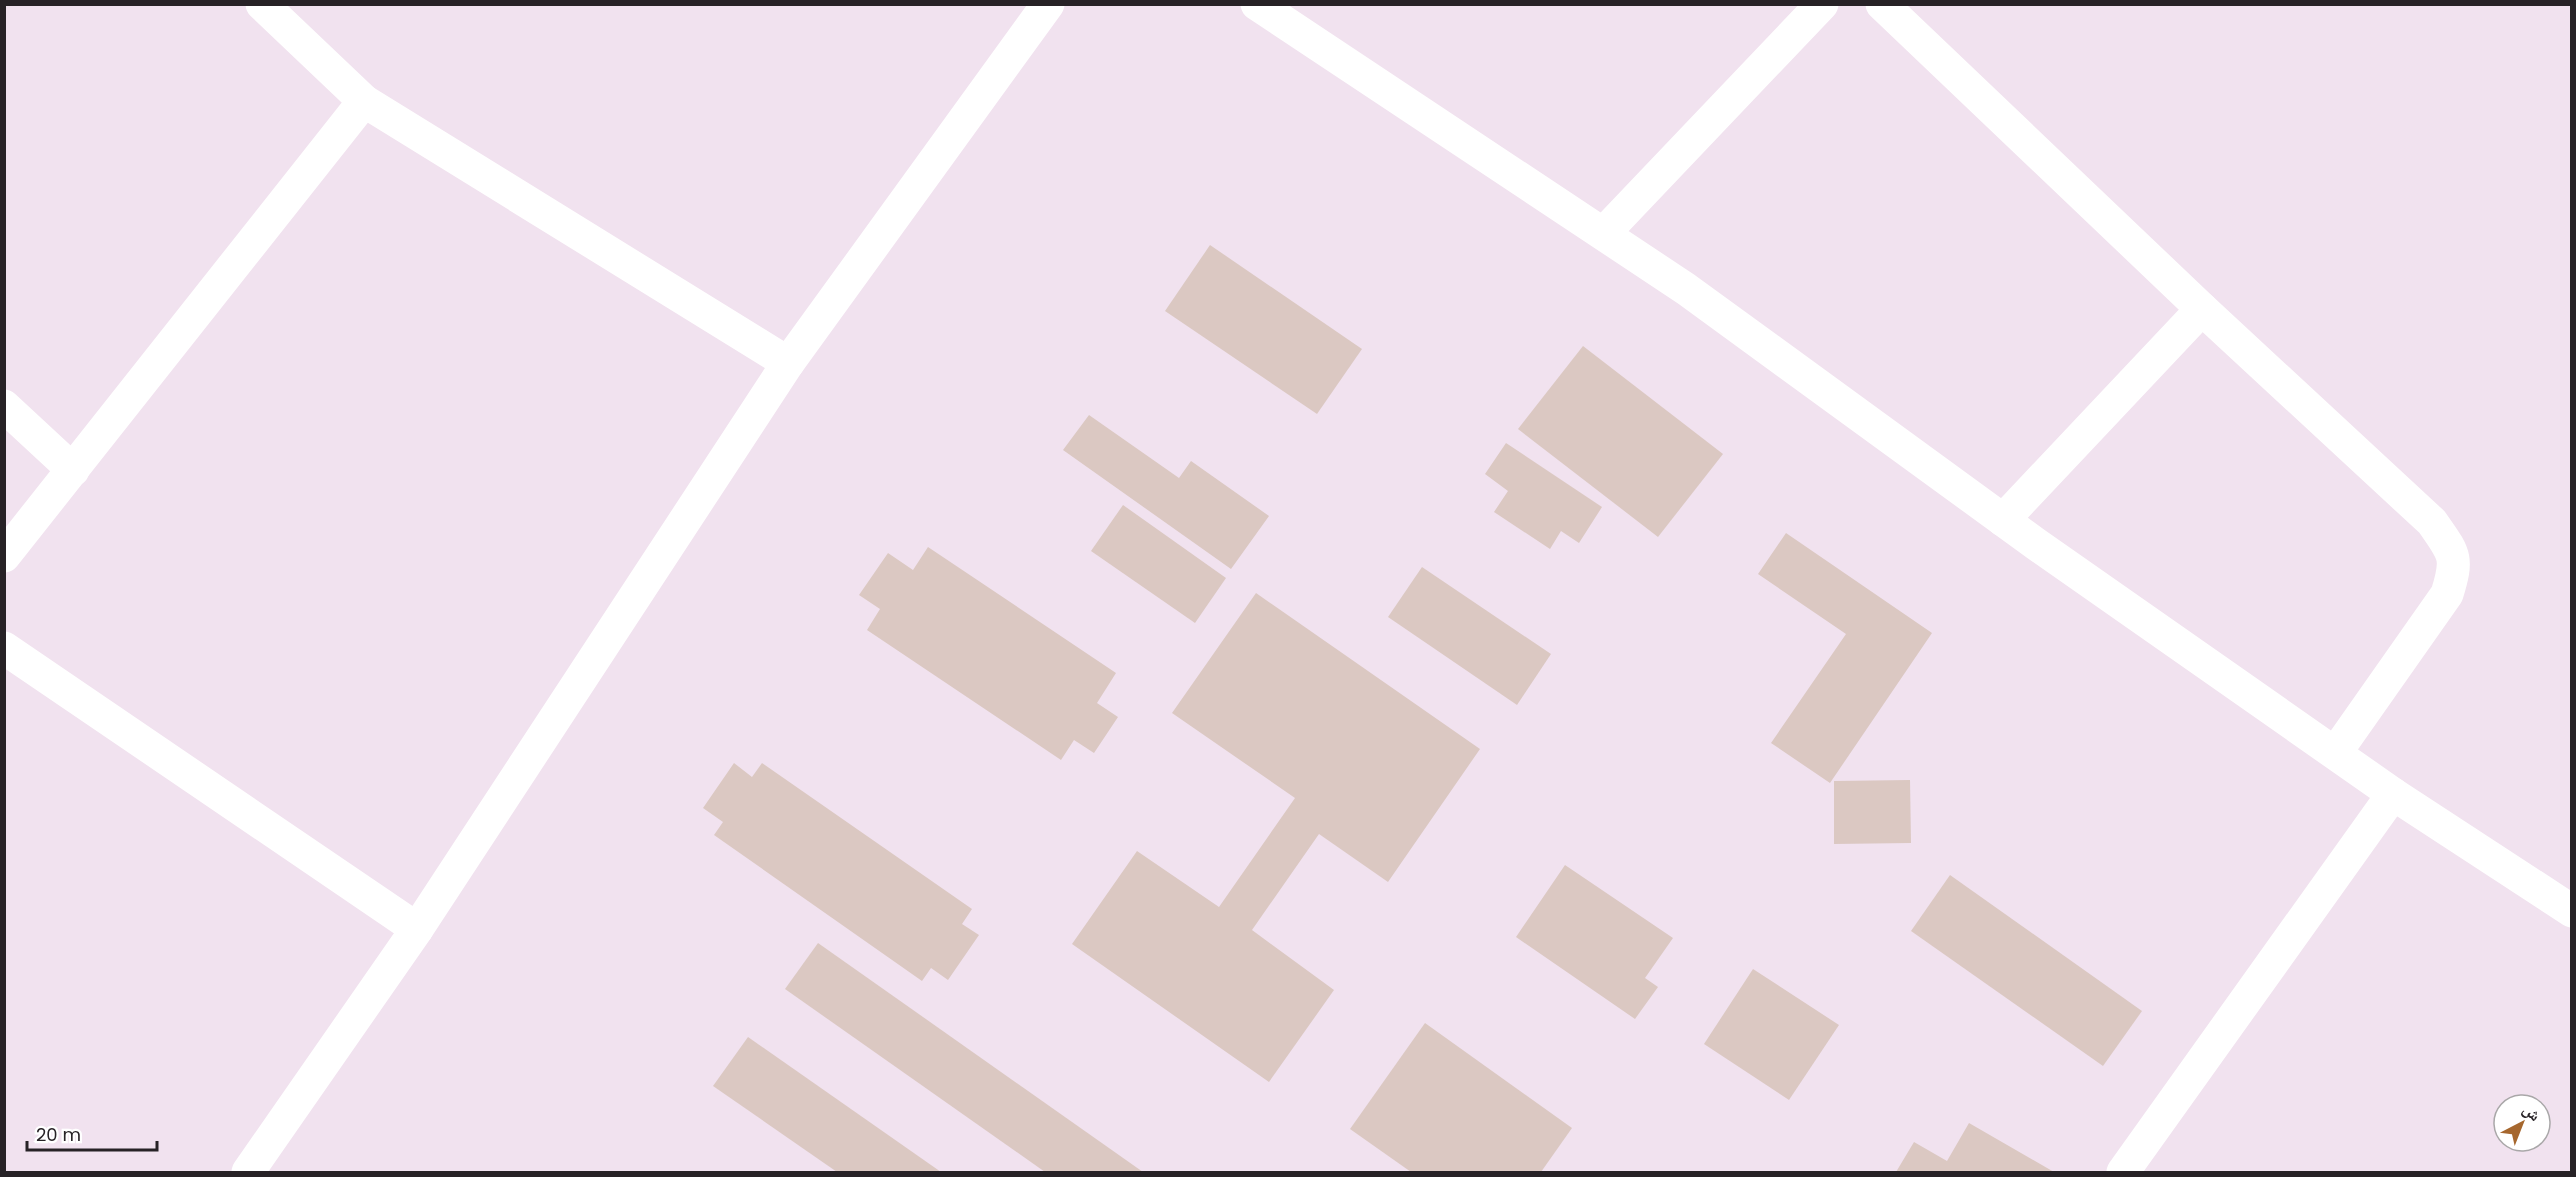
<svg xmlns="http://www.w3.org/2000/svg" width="2576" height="1177" font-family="Poppins,'Noto Naskh Arabic',sans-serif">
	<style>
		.building { fill: #dbc8c2 }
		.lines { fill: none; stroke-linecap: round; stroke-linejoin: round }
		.minor { stroke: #fff; stroke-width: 33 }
	</style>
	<rect width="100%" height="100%" fill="#f1e2ef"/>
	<g class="building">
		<path d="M 1210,245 L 1362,349 L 1317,414 L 1165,311 Z"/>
		<path d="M 1583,346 L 1723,454 L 1658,537 L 1518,429 Z"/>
		<path d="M 1089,415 L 1179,478 L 1191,461 L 1269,516 L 1231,569 L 1063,450 Z"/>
		<path d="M 1506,443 L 1602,507 L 1579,543 L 1561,531 L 1550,549 L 1494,512 L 1508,491 L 1485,474 Z"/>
		<path d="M 1123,505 L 1226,578 L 1195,623 L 1091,551 Z"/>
		<path d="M 1786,533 L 1932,633 L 1830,783 L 1771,743 L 1846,634 L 1758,574 Z"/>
		<path d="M 928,547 L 1116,673 L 1097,703 L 1118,717 L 1094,753 L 1074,740 L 1061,760 L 867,630 L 880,609 L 859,595 L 888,553 L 913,570 Z"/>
		<path d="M 1422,567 L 1551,654 L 1517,705 L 1388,617 Z"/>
		<path d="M 1256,593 L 1480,749 L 1388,882 L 1319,834 L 1252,930 L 1334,990 L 1269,1082 L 1072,944 L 1137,851 L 1219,907 L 1295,798 L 1172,713 Z"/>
		<path d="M 734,763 L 752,777 L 762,763 L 972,909 L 962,924 L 979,935 L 948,980 L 931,968 L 922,981 L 714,835 L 723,822 L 703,808 Z"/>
		<path d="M 1910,780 L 1911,843 L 1834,844 L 1834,781 Z"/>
		<path d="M 1565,865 L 1673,938 L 1645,978 L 1658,987 L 1635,1019 L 1516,937 Z"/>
		<path d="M 1950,875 L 2142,1011 L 2103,1066 L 1911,931 Z"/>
		<path d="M 818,943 L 1143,1172 L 1045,1172 L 785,989 Z"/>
		<path d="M 1753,969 L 1839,1025 L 1789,1100 L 1704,1044 Z"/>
		<path d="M 1425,1023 L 1572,1128 L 1541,1172 L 1411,1172 L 1350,1129 Z"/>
		<path d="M 748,1037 L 941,1172 L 837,1172 L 713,1086 Z"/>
		<path d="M 1969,1123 L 2054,1172 L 1896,1172 L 1914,1142 L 1947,1161 Z"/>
	</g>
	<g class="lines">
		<g class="minor">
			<path d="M 262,4 L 364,101 L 788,363"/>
			<path d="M 1257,4 L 1686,289 L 2036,544 L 2393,794 L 2572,911"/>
			<path d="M 1882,4 L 2202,309 L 2432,522 C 2454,554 2459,556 2447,594 L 2336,752"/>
			<path d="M 1604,233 L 1822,4"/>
			<path d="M 4,406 L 73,470"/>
			<path d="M 2003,520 L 2202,309"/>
			<path d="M 4,556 L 364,101"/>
			<path d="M 4,648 L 417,929"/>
			<path d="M 248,1172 L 417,929 L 788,363 L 1048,4"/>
			<path d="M 2123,1172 L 2393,794"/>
		</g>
	</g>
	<rect width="2576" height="1177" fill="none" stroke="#272226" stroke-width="12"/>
	<g transform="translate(2522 1123) rotate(42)"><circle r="28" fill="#ffffff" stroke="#a9a7a8" stroke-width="1.5"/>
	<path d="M0-4.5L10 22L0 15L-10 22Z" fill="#a6672e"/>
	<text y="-9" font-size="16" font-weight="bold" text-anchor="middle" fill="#272226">ش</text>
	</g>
	<path d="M27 1141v9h130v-9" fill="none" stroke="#272226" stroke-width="3"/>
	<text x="36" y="1141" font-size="18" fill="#272226" stroke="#ffffff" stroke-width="4.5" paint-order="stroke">20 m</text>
</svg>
